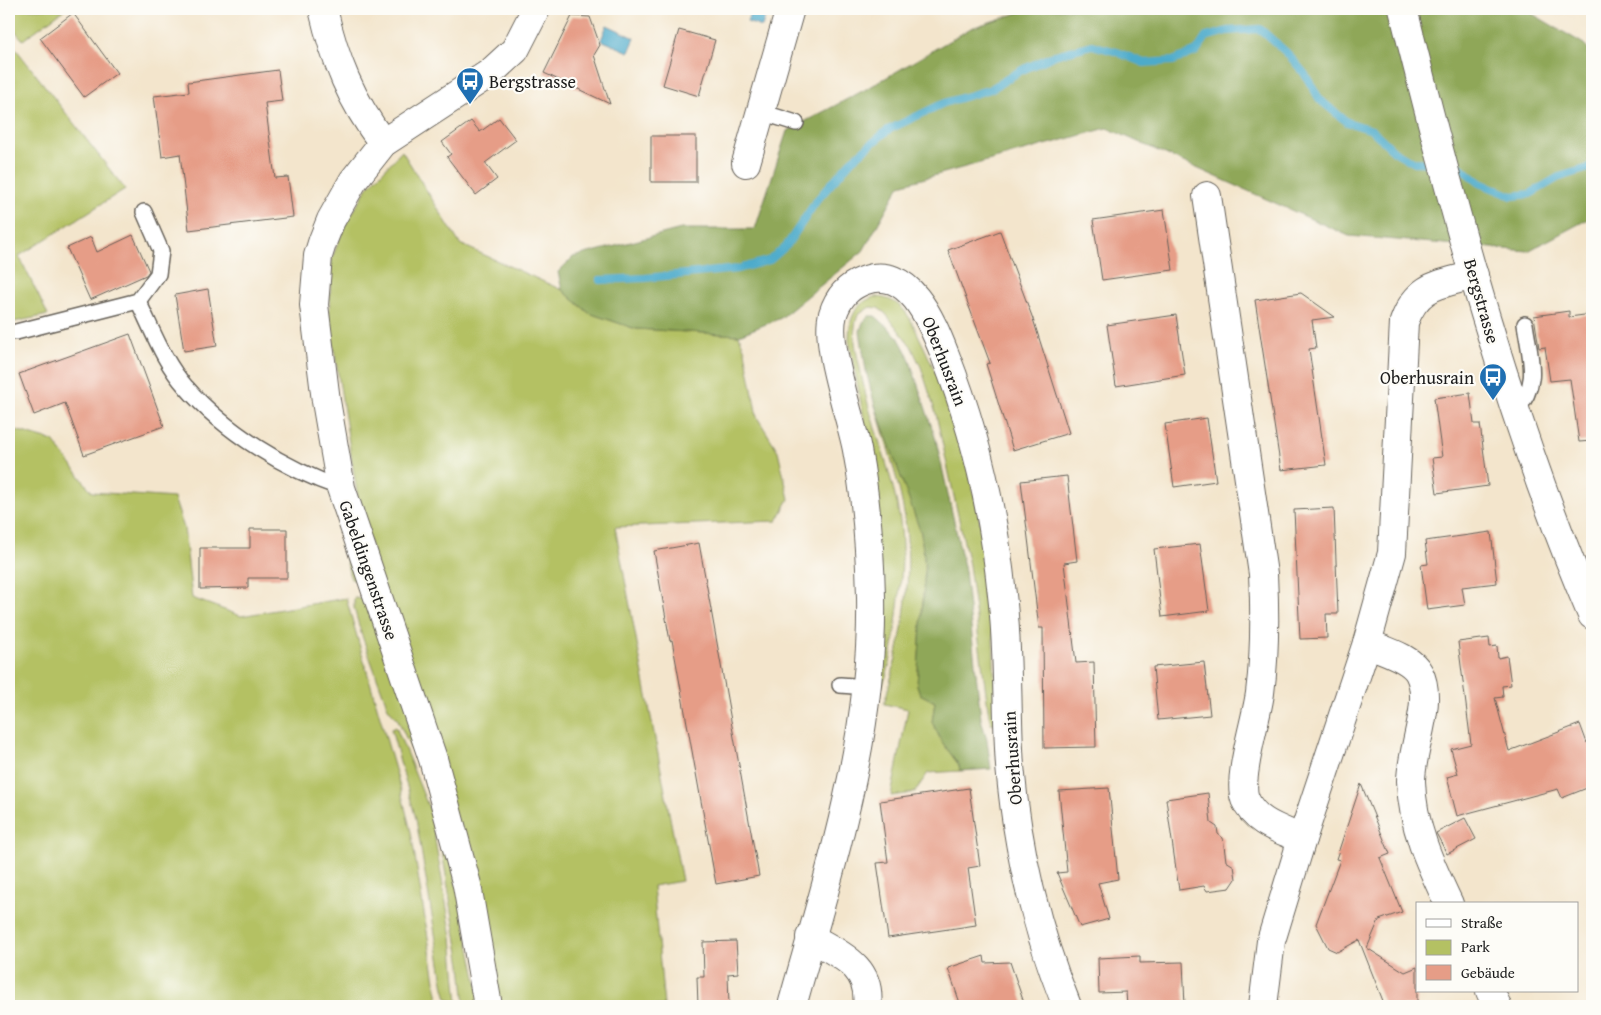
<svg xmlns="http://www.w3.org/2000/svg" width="1601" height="1015" font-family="'Gentium Book Plus',serif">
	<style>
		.green { fill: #b4c163; stroke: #686e40 }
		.forest { fill: #8fa759; stroke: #56623a }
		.water { fill: #4dabcb; stroke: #346474 }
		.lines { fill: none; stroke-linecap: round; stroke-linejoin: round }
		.stream { stroke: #4dabcb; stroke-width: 8 }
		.building { fill: #e69d87 }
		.service-casing { stroke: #67625a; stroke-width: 18 }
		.minor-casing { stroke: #67625a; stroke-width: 30 }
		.service { stroke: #fff; stroke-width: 15 }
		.minor { stroke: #fff; stroke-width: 28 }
		.labels { text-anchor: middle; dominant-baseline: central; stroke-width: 4.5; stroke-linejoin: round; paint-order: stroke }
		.poi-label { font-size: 18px; fill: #1c1c1c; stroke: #fdfcf7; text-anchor: start }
		.street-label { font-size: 18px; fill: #1c1c1c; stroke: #fdfcf7 }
	</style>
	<rect width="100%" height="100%" fill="#fdfcf7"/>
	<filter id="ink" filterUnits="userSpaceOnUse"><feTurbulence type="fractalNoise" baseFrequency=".02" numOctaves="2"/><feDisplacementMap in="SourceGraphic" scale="10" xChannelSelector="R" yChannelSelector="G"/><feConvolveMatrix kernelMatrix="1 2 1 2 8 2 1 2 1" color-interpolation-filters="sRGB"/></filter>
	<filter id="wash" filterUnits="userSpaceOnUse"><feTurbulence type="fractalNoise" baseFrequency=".0096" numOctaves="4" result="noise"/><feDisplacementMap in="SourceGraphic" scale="20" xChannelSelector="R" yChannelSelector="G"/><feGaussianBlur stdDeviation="1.12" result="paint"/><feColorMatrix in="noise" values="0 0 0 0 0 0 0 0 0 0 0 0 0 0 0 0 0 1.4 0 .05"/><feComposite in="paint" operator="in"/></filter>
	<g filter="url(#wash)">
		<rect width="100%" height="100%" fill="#f3e5cc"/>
		<g class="green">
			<path d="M 9,9 L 65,9 L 23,40 L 9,24 Z"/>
			<path d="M 9,40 L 125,189 L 19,256 L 48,315 L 9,323 Z"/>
			<path d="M 402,151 L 460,244 L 562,290 L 589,313 L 636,329 L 739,335 L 745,351 L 757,417 L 778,451 L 789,499 L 777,521 L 615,527 L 682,881 L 653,886 L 664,1006 L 496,1006 L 358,499 L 329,317 L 332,258 L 344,228 L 367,188 Z"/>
			<path d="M 874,297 C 885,297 893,300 901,307 C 912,318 917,334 924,347 C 957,417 978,495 988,573 C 994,623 994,674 996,724 L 991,723 L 989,716 L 969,565 L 936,414 L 921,367 L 911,346 L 885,313 L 878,308 L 870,307 L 858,315 C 850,335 858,357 862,378 C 871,426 893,472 900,521 C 905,554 900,590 896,623 C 893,647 891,671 879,692 L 875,476 L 849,341 C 849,321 853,304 874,297 Z"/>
			<path d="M 874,402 L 921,533 L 925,567 L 917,685 L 920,694 L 935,702 L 932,722 L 942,742 L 959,765 L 960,771 L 928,773 L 914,793 L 891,796 L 908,709 L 884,704 C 900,648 911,598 907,539 C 904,493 887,447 874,402 Z"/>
			<path d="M 9,428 L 53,441 L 92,492 L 174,498 L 184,528 L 192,598 L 241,616 L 346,598 L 400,787 L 411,832 L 439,1006 L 9,1006 Z"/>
			<path d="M 340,525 L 360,580 L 358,581 L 351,579 L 349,574 Z"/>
			<path d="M 354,598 L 362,599 L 375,610 L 440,805 L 482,1006 L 465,1006 L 461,965 L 436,816 L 427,784 L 398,720 L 388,708 L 361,633 L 354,608 Z"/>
			<path d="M 396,727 L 430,811 L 452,937 L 458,1004 L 447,998 L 444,988 L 416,819 L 391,729 Z"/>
		</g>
		<g class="forest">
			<path d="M 1030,9 L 1524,9 L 1584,44 L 1592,53 L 1592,217 L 1528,251 L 1349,236 L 1107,128 L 900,185 L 863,251 L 781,318 L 739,335 L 636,329 L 589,313 L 562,290 L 558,272 L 573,257 L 681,229 L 755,229 L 787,131 L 870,87 L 971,28 Z"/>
			<path d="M 869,316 L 875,316 L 882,322 L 898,337 L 908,355 L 936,440 L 965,571 L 981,719 L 987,740 L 991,769 L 960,771 L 959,765 L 942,742 L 932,722 L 935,702 L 920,694 L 917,685 L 925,567 L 921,533 L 874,402 L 866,371 L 860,331 L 863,322 Z"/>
		</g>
		<g class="water">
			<path d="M 751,9 L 767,9 L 762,27 L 747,22 Z"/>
			<path d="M 607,25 L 635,38 L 629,52 L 601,40 Z"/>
		</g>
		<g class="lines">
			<g class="stream">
				<path d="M 1448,164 L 1456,164 L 1480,183 L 1512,196 L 1530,194 L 1559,177 L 1592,167"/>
				<path d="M 600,280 L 645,278 L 738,269 L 770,260 L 787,245 L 817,200 L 851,161 L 888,130 L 944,103 L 991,89 L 1020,71 L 1055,55 L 1092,45 L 1117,52 L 1144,63 L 1173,61 L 1197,51 L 1206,37 L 1227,31 L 1260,29 L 1287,53 L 1304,73 L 1320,100 L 1347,122 L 1372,130 L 1394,151 L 1413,162 L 1436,163"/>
			</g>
		</g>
		<g id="blocks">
			<g class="building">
				<path d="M 73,13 L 117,73 L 84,97 L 40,38 Z"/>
				<path d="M 572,16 L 590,17 L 600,45 L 594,55 L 610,104 L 544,73 Z"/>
				<path d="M 679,30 L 715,40 L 699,96 L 663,85 Z"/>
				<path d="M 278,70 L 282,101 L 265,103 L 275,178 L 288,177 L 293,217 L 189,230 L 180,154 L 162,157 L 154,96 L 189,92 L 188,82 Z"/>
				<path d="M 499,118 L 516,140 L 485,163 L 497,179 L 476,195 L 447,157 L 451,154 L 442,142 L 471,121 L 480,132 Z"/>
				<rect x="651" y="136" width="45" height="46"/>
				<path d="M 1164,210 L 1173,270 L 1102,280 L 1093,220 Z"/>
				<path d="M 1000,231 L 1033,319 L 1069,433 L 1013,450 L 986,364 L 990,363 L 948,250 Z"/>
				<path d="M 133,235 L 149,271 L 146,275 L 90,300 L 67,248 L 91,237 L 97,252 Z"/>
				<path d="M 208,289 L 217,346 L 184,351 L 175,295 Z"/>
				<path d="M 1301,293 L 1335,317 L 1312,320 L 1316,348 L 1309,349 L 1326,465 L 1281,470 L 1255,300 Z"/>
				<path d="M 1569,311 L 1569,317 L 1592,314 L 1592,441 L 1579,442 L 1570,379 L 1550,381 L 1545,347 L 1539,348 L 1534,316 Z"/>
				<path d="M 1176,315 L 1185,375 L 1116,386 L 1107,325 Z"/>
				<path d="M 130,334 L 164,426 L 84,455 L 65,403 L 34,415 L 19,374 Z"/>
				<path d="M 1470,393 L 1474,424 L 1480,424 L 1488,486 L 1437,493 L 1432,458 L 1442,457 L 1434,398 Z"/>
				<path d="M 1207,418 L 1216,481 L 1174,487 L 1165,424 Z"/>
				<path d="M 1067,476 L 1077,561 L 1064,563 L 1076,663 L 1094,662 L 1096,747 L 1044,748 L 1043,628 L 1039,628 L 1021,481 Z"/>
				<path d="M 1334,508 L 1338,614 L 1326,614 L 1327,638 L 1300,639 L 1294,510 Z"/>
				<path d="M 250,529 L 287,529 L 287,578 L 248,578 L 248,588 L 200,589 L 200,548 L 250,548 Z"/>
				<path d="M 1491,532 L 1497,583 L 1462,587 L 1465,605 L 1427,610 L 1421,565 L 1428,564 L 1425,541 Z"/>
				<path d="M 699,543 L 759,876 L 716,884 L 672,640 L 670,641 L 654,551 Z"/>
				<path d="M 1200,544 L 1209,611 L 1162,617 L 1154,549 Z"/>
				<path d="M 1489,638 L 1490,647 L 1497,646 L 1498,658 L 1507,656 L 1511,685 L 1502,686 L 1503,697 L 1495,698 L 1509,751 L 1580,724 L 1587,743 L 1592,741 L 1592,786 L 1562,798 L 1558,789 L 1457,816 L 1447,777 L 1458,774 L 1451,749 L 1471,744 L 1458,642 Z"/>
				<path d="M 1204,662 L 1210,715 L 1158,720 L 1153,667 Z"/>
				<path d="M 1361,784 L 1390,854 L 1380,858 L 1402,912 L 1379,920 L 1367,948 L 1405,972 L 1417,967 L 1417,1006 L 1385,1006 L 1359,940 L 1337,952 L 1328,948 L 1316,924 L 1340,860 L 1336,859 Z"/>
				<path d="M 969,788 L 980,866 L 968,868 L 976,925 L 888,938 L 877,863 L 888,862 L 880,801 Z"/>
				<path d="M 1109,788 L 1118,879 L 1098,883 L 1109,919 L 1080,927 L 1057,873 L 1067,872 L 1059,791 Z"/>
				<path d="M 1208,793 L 1211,823 L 1217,827 L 1218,834 L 1223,838 L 1226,861 L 1234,866 L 1236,879 L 1230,888 L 1207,891 L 1204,886 L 1179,890 L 1166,799 Z"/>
				<path d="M 1465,818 L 1476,839 L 1447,854 L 1436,833 Z"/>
				<path d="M 736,941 L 738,973 L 728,974 L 729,1006 L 698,1006 L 697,977 L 704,977 L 703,942 Z"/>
				<path d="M 984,956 L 985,963 L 1010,962 L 1025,1006 L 961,1006 L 948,968 Z"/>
				<path d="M 1140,956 L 1140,963 L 1183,962 L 1185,1006 L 1127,1006 L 1126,992 L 1099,993 L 1098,958 Z"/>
			</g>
		</g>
	</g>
	<g filter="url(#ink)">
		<use href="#blocks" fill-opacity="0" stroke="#67625a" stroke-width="1"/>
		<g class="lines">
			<g class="service-casing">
				<g id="service">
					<path d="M 761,112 L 796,123"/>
					<path d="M 138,301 C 152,329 164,363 186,387 C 225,432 285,469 341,488"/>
					<path d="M 16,332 L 138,301 L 158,274 L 161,251 L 144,212"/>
					<path d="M 1515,412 C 1541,383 1530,359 1525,324"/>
					<path d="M 840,685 L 867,687"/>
				</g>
			</g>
			<g class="minor-casing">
				<g id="minor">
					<path d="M 323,9 C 335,61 351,100 383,143"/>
					<path d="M 1403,9 C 1454,214 1509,420 1592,615"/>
					<path d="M 746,163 L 790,9"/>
					<path d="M 1207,196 L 1263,574 C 1265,613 1265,654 1260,693 C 1257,718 1237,778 1245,799 C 1255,823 1280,829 1302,839"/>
					<path d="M 1367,643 C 1382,650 1411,657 1419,673 C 1434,702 1411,748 1411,781 C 1412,826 1430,864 1449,904"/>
					<path d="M 810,937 C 840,955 872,966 867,1006"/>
					<path d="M 1490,991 L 1497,1006"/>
					<path d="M 488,1006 L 467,885 L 433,759 L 341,488 L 326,401 L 314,305 L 318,256 L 323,240 L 331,220 L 353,181 L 383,143 L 490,73 L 515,50 L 536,9"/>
					<path d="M 792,1006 C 829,873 874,736 871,597 C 870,548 866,498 857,450 C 851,417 824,344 833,314 C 838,298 847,287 863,281 C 909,263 932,322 945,355 C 975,431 994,514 1002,595 C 1009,652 1006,709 1010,766 C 1017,847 1036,930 1067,1006"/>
					<path d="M 1263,1006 L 1271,941 L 1302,839 L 1367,643 L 1392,553 L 1404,322 C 1418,284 1439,285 1474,275"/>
				</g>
			</g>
			<use href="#service" class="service"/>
			<use href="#minor" class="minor"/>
		</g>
	</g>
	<defs>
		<g id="bus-pin" transform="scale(1.4375)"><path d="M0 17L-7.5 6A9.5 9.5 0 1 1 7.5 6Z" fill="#1f6fb2" stroke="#fdfcf7"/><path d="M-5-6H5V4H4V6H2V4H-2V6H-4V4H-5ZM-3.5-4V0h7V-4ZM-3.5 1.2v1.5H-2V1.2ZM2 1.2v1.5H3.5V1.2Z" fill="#fff"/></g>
	</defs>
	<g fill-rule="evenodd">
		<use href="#bus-pin" x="470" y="81"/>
		<use href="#bus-pin" x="1493" y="377"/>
	</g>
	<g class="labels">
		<g class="poi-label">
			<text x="489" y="81">Bergstrasse</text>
			<text x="1474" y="377" text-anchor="end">Oberhusrain</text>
		</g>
		<g class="street-label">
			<text transform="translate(1482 301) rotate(74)">Bergstrasse</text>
			<text transform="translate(945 361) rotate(69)">Oberhusrain</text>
			<text transform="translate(369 570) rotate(71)">Gabeldingenstrasse</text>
			<text transform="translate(1012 758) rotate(-94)">Oberhusrain</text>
		</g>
	</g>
	<rect width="1601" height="1015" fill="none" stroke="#fdfcf7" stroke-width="30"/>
	<rect x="1416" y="902" width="162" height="90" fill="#fdfcf7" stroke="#a3a29f"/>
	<rect x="1426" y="919" width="25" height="8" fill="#ffffff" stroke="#a3a29f"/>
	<text x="1461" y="928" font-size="15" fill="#1c1c1c">Straße</text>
	<rect x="1426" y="940" width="25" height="15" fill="#b4c163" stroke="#a3a29f"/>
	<text x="1461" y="952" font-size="15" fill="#1c1c1c">Park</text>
	<rect x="1426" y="965" width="25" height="15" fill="#e69d87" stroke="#a3a29f"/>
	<text x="1461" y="978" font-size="15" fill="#1c1c1c">Gebäude</text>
</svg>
